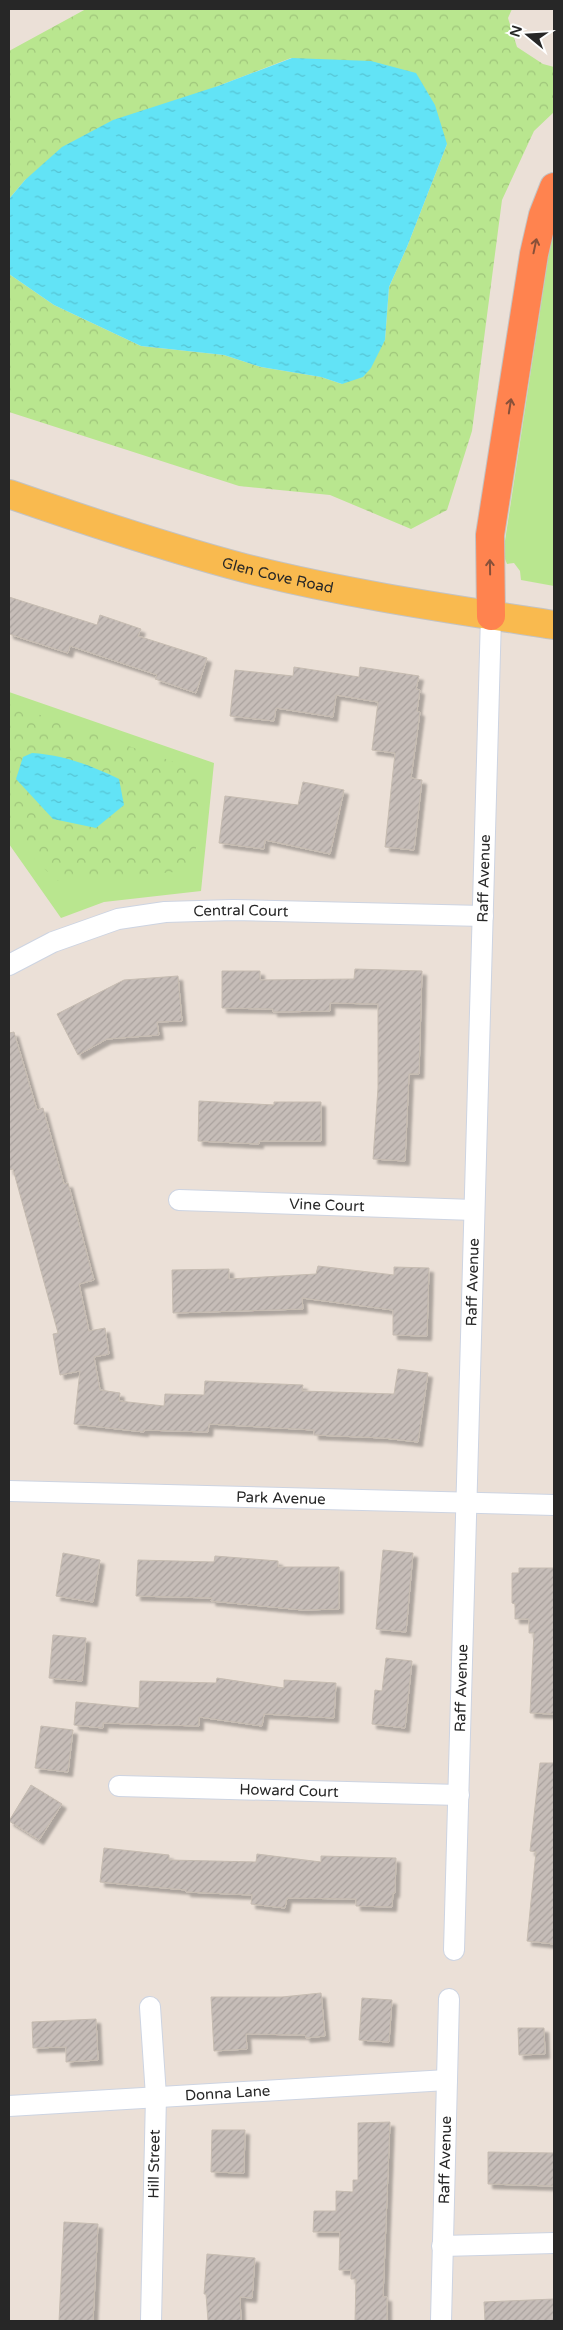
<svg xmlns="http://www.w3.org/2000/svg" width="563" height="2330" font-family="'Varela Round',sans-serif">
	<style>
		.grass { fill: #b9e68f }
		.forest { fill: url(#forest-crowns) }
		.water { fill: url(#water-ripples) }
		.building { fill: url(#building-hatch); stroke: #c6bcb1; filter: url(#shadow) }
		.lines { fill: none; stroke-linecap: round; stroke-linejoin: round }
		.street-casing { stroke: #cdd4e2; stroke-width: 22 }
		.primary-casing { stroke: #c3c3c3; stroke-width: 30 }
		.highway-casing { stroke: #c3c3c3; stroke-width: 30 }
		.street { stroke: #fff; stroke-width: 20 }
		.primary { stroke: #f9ba4f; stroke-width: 28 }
		.highway { stroke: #ff834f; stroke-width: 28 }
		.oneway { stroke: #885039 }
		.labels { text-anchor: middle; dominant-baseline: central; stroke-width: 4; stroke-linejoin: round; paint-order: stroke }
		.street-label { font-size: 15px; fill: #272727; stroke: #fff }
	</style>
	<defs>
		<pattern id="forest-crowns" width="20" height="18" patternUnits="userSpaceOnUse" patternTransform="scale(1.25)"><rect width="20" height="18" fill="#b9e68f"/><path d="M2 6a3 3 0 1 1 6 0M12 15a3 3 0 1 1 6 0" fill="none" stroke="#9fc57b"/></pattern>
		<pattern id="water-ripples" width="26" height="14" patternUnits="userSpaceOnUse" patternTransform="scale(1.25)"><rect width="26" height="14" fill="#62e3f6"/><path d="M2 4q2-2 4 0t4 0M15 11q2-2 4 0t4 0" fill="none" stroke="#55c3d3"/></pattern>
		<pattern id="building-hatch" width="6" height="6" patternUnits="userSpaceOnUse" patternTransform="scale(1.25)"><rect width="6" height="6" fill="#c6bdb8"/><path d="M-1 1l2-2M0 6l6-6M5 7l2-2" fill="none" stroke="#aaa29e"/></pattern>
		<filter id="shadow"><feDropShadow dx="4.5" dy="4.5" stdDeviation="1" flood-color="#0004"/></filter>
	</defs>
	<rect width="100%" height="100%" fill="#ebe0d7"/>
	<g class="grass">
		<path d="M 554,233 L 554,586 L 521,580 L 520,571 L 514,563 L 507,564 L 503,554 L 550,245 Z"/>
		<path d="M 9,692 L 214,763 L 201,891 L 104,902 L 61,918 L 9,844 Z"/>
	</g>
	<g class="forest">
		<path d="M 86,9 L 512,9 L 508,18 L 517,47 L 543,64 L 554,67 L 554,112 L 534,131 L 502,200 L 472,431 L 447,510 L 411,529 L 330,495 L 239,486 L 9,412 L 9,274 L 54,305 L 141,346 L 224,355 L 261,367 L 321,377 L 342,384 L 385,340 L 389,287 L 407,247 L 447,144 L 291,58 L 218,86 L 25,180 L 9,199 L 9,51 Z"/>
		<path d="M 9,704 L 194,769 L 202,782 L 196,848 L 191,865 L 175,872 L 58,881 L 40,865 L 9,830 Z"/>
	</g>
	<g class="water">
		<path d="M 292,58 L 371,61 L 416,73 L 435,105 L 447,144 L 407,247 L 389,287 L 385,340 L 371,368 L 363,377 L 342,384 L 321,377 L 261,367 L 224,355 L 141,346 L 54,305 L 9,274 L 9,199 L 25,180 L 62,147 L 113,120 L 218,86 Z"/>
		<path d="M 32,753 C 64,755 90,765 119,779 L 124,805 L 96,828 L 53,819 L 16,779 L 23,757 Z"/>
	</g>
	<g class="building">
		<path d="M 9,597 L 97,625 L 100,615 L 141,629 L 138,636 L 207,658 L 196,693 L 155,679 L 157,675 L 70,646 L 68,653 L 9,634 Z"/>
		<path d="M 294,667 L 359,677 L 360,667 L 419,676 L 416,689 L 420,690 L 417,711 L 420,712 L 411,778 L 422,780 L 414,850 L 385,847 L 395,753 L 372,750 L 378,702 L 336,695 L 333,717 L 276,708 L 274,721 L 230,716 L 235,670 L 293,676 Z"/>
		<path d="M 303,782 L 344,790 L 330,854 L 265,840 L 264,849 L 219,843 L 225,796 L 298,805 Z"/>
		<path d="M 355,969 L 422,971 L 419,1074 L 409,1074 L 405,1161 L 373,1159 L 378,1088 L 378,1004 L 330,1003 L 330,1011 L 273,1012 L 273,1009 L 222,1008 L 222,971 L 260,971 L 260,980 L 354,979 Z"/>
		<path d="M 178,976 L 182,1021 L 157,1022 L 159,1035 L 107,1039 L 78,1055 L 57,1014 L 124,980 Z"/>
		<path d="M 14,1032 L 37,1110 L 43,1108 L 64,1184 L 68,1183 L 94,1280 L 79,1284 L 89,1331 L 105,1328 L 109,1354 L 94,1357 L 100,1390 L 120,1393 L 119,1401 L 164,1406 L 165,1394 L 204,1395 L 205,1381 L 303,1385 L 302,1391 L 394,1394 L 398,1369 L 428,1373 L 418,1442 L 384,1438 L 314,1435 L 314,1430 L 209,1424 L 208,1432 L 144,1430 L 144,1432 L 74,1424 L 80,1371 L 60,1375 L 53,1334 L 58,1333 L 13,1169 L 9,1170 L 9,1033 Z"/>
		<path d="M 199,1101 L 274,1105 L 274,1102 L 321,1102 L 321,1141 L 259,1141 L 259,1144 L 198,1141 Z"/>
		<path d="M 318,1266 L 394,1275 L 394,1267 L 429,1268 L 427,1336 L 393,1335 L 393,1310 L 302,1298 L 303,1309 L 173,1313 L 172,1270 L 229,1269 L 229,1279 L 316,1274 Z"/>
		<path d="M 383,1550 L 413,1553 L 406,1632 L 376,1629 Z"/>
		<path d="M 63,1553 L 100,1560 L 93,1602 L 56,1596 Z"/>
		<path d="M 215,1556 L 278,1561 L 278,1567 L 339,1567 L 339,1609 L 303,1610 L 211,1601 L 212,1598 L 136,1596 L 138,1560 L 214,1562 Z"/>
		<path d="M 519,1568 L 554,1568 L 554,1714 L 530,1713 L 534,1633 L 529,1633 L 529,1619 L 515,1619 L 515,1604 L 512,1603 L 512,1573 L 519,1573 Z"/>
		<path d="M 53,1635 L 86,1638 L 82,1681 L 49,1678 Z"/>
		<path d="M 386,1658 L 412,1661 L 405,1728 L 372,1724 L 375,1690 L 382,1691 Z"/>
		<path d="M 217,1678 L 284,1688 L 284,1680 L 336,1683 L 334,1718 L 264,1714 L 262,1726 L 199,1717 L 199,1726 L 103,1723 L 103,1728 L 74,1725 L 76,1702 L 139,1708 L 140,1681 L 216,1683 Z"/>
		<path d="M 41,1726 L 73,1730 L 68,1772 L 35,1768 Z"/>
		<path d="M 540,1763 L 554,1763 L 554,1944 L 527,1941 L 536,1852 L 530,1851 Z"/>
		<path d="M 31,1785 L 62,1804 L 39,1840 L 9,1821 Z"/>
		<path d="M 104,1848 L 169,1855 L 169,1860 L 256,1862 L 257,1854 L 321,1862 L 321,1856 L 396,1858 L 395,1893 L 393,1893 L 392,1907 L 356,1906 L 356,1899 L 287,1898 L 285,1908 L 251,1904 L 252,1895 L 186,1892 L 186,1890 L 100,1882 Z"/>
		<path d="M 321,1993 L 325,2036 L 306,2038 L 305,2035 L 246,2034 L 247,2049 L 214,2051 L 211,1997 L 282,1997 Z"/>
		<path d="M 362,1998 L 392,2000 L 389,2042 L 359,2040 Z"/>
		<path d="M 96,2019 L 98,2060 L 66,2062 L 66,2047 L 33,2048 L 32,2022 Z"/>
		<path d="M 518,2028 L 544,2028 L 545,2054 L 519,2055 Z"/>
		<path d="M 390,2122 L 383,2297 L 387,2297 L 387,2321 L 355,2321 L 356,2279 L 351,2279 L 351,2270 L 339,2270 L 340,2232 L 313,2232 L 314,2211 L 336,2211 L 336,2191 L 353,2192 L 353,2180 L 358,2180 L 358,2123 Z"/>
		<path d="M 212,2130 L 245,2130 L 244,2173 L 211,2172 Z"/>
		<path d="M 488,2152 L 554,2153 L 553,2186 L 488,2184 Z"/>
		<path d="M 64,2222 L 98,2224 L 93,2321 L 59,2321 Z"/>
		<path d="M 207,2254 L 255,2258 L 252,2298 L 240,2297 L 241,2321 L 208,2321 L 206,2294 L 204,2294 Z"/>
		<path d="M 554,2299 L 554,2321 L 485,2321 L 484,2302 Z"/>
	</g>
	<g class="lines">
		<g class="street-casing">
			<g id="street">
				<path id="s1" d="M 9,965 L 53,942 L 118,919 L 165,912 L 233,910 L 483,916"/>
				<path id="s2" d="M 179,1200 L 474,1210"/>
				<path id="s3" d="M 9,1491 L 554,1505"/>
				<path id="s4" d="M 119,1786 L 459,1795"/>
				<path id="s5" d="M 454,1950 L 491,616"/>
				<path d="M 150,2007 L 156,2096 L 151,2321"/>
				<path id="s6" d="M 9,2106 L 447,2080"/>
				<path d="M 442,2246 L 554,2243"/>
				<path id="s7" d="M 441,2321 L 449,1999"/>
			</g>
		</g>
		<g class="primary-casing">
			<g id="primary">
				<path id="s8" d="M 9,494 C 87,521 165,547 244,568 C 346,594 451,609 554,625"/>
			</g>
		</g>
		<g class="highway-casing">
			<path id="highway" d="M 491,616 L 490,535 L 534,254 L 543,215 L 554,187"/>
		</g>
		<use href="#street" class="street"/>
		<use href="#primary" class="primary"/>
		<use href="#highway" class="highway"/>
	</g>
	<defs><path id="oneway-shaft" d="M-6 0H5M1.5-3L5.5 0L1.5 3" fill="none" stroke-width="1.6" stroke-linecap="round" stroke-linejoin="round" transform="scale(1.25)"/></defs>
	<g class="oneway">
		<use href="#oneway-shaft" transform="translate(535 246) rotate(-78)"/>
		<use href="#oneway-shaft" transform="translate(510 406) rotate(-81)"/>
		<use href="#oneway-shaft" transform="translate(490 567) rotate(-91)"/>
	</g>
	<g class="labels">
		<g class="street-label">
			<text stroke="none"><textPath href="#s8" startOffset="281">Glen Cove Road</textPath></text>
			<text stroke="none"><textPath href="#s5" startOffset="1072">Raff Avenue</textPath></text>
			<text stroke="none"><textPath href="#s1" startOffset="242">Central Court</textPath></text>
			<text stroke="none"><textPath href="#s2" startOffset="148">Vine Court</textPath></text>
			<text stroke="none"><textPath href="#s5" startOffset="668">Raff Avenue</textPath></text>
			<text stroke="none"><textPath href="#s3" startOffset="272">Park Avenue</textPath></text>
			<text stroke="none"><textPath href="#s5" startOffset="262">Raff Avenue</textPath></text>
			<text stroke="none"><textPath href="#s4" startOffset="170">Howard Court</textPath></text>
			<text stroke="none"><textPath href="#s6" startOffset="219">Donna Lane</textPath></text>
			<text stroke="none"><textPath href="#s7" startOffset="161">Raff Avenue</textPath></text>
			<text transform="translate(154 2164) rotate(-89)">Hill Street</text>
		</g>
	</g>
	<rect width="563" height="2330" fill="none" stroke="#272727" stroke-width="20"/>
	<g transform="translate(528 35) rotate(288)" stroke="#ffffff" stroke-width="4" paint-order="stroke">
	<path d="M0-4L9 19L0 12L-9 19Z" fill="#272727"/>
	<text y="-8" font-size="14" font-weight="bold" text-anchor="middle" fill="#272727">N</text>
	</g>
</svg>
